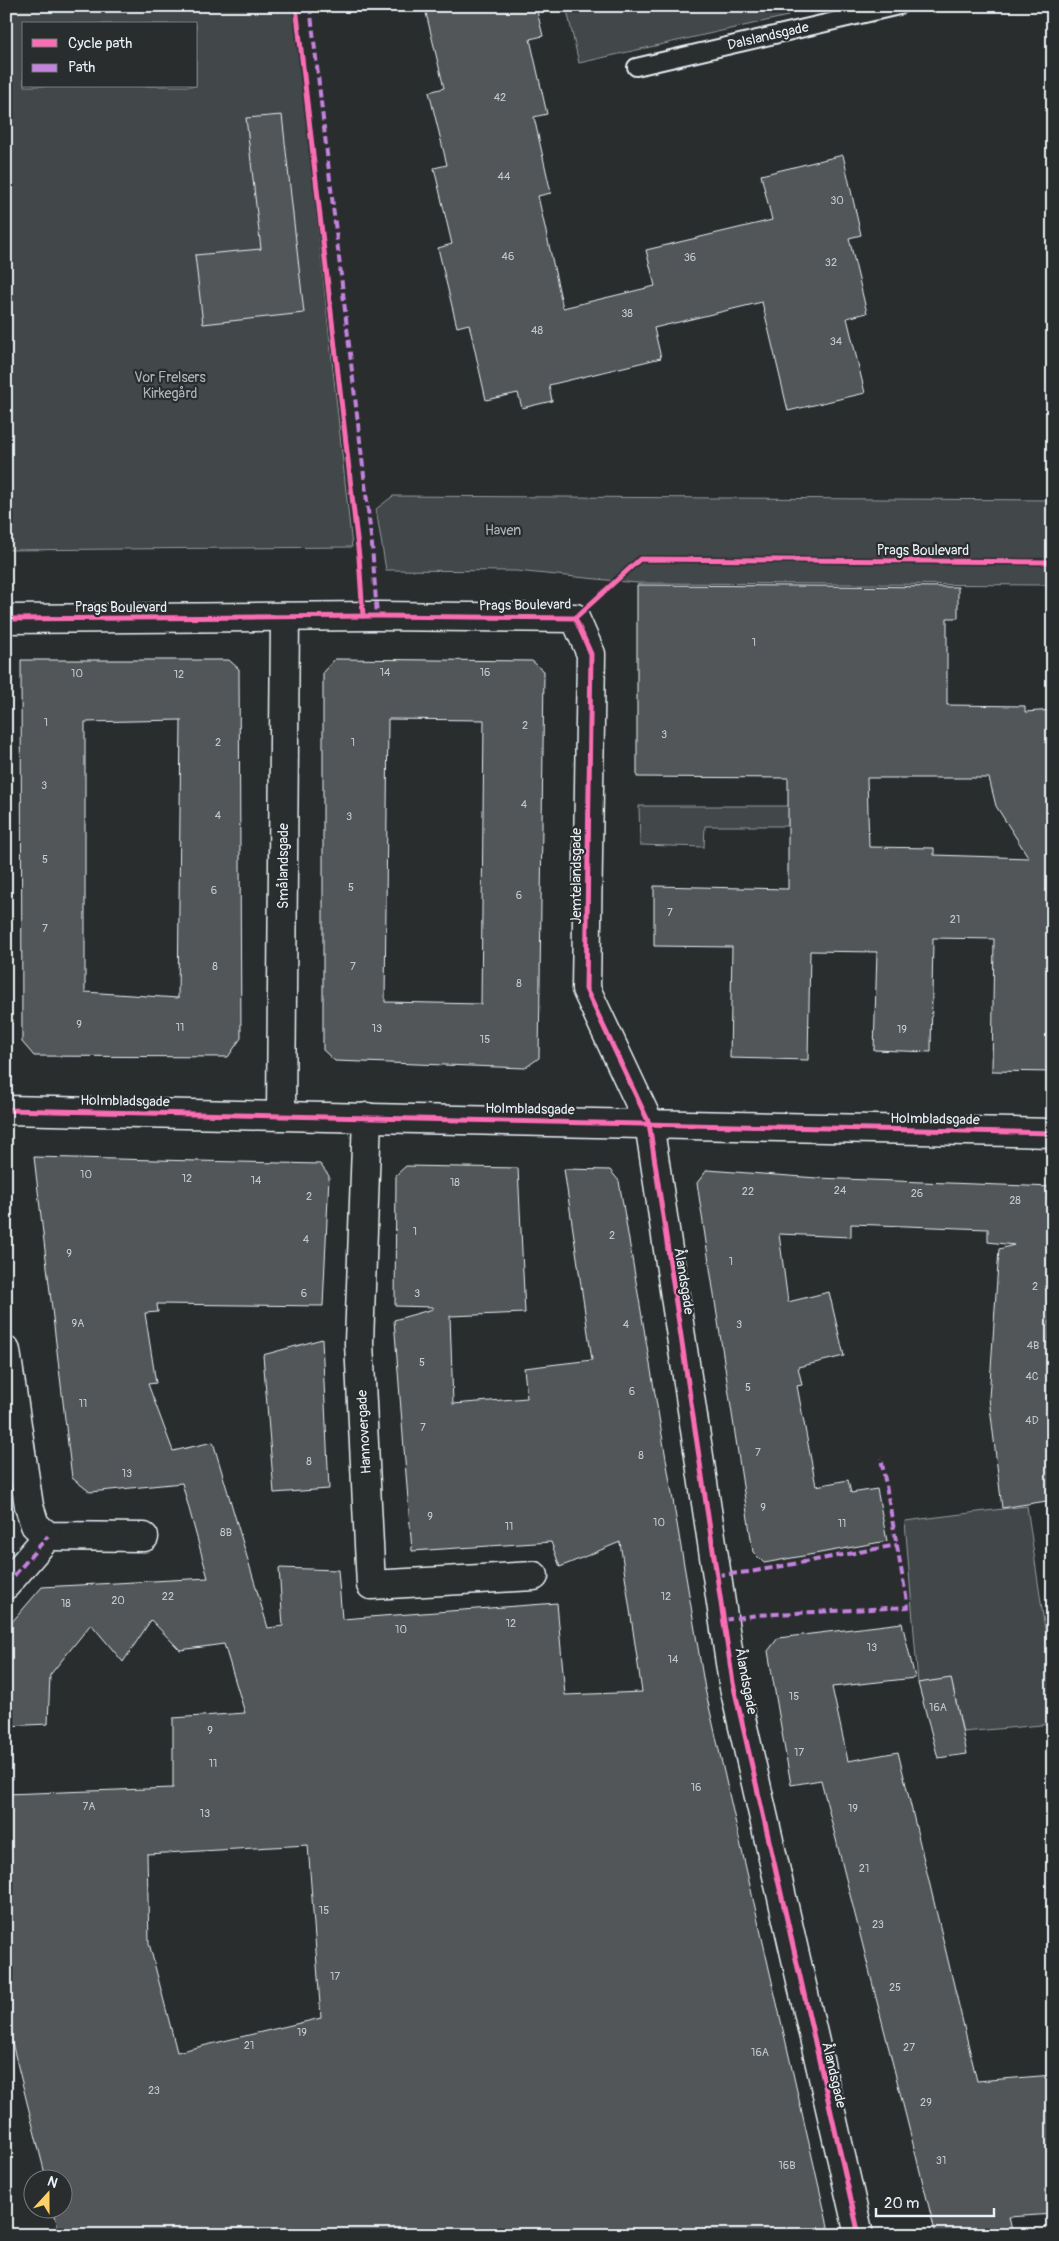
<svg xmlns="http://www.w3.org/2000/svg" width="1059" height="2241" font-family="Pangolin,sans-serif">
	<style>
		.green { fill: #424648; stroke: #959ca0; fill-rule: evenodd }
		.building { fill: #535759; stroke: #e8f1f8; fill-rule: evenodd }
		.lines { fill: none; stroke-linecap: round; stroke-linejoin: round }
		.lane-casing { stroke: #e8f1f8; stroke-width: 20 }
		.street-casing { stroke: #e8f1f8; stroke-width: 31 }
		.secondary-casing { stroke: #e8f1f8; stroke-width: 31 }
		.lane { stroke: #2a2d2e; stroke-width: 16 }
		.street { stroke: #2a2d2e; stroke-width: 28 }
		.secondary { stroke: #2a2d2e; stroke-width: 28 }
		.quiet { stroke: #c483df; stroke-width: 4; stroke-dasharray: 8 4; stroke-linecap: butt }
		.cycleway-casing { stroke: #2a2d2e; stroke-width: 8 }
		.cycleway { stroke: #f96db3; stroke-width: 5 }
		.labels { text-anchor: middle; dominant-baseline: central; stroke-width: 4.5; stroke-linejoin: round; paint-order: stroke }
		.number-label { font-size: 11px; fill: #c3cad0 }
		.street-label { font-size: 14px; fill: #e8f1f8; stroke: #2a2d2e }
		.park-label { font-size: 14px; fill: #aeb5ba; stroke: #2a2d2e }
	</style>
	<rect width="100%" height="100%" fill="#2a2d2e"/>
	<filter id="ink" filterUnits="userSpaceOnUse"><feTurbulence type="fractalNoise" baseFrequency=".02" numOctaves="2"/><feDisplacementMap in="SourceGraphic" scale="10" xChannelSelector="R" yChannelSelector="G"/><feConvolveMatrix kernelMatrix="1 2 1 2 8 2 1 2 1" color-interpolation-filters="sRGB"/></filter>
	<g filter="url(#ink)">
		<g class="green">
			<path d="M 6,6 L 294,6 L 352,547 L 6,550 ZM 24,24 L 196,24 L 196,86 L 24,86 Z"/>
			<path d="M 566,6 L 785,6 L 788,16 L 579,63 Z"/>
			<path d="M 393,496 L 1053,500 L 1053,585 L 637,583 L 516,571 L 386,570 L 376,509 Z"/>
			<path d="M 639,806 L 789,806 L 788,826 L 705,826 L 704,847 L 640,845 Z"/>
			<path d="M 1027,1506 L 1053,1685 L 1053,1724 L 963,1732 L 951,1679 L 918,1683 L 905,1521 Z"/>
		</g>
		<g class="building">
			<path d="M 456,6 L 536,7 L 543,36 L 530,39 L 547,114 L 534,117 L 551,193 L 538,196 L 563,308 L 655,286 L 646,250 L 772,220 L 761,175 L 843,155 L 861,235 L 849,238 L 867,313 L 847,318 L 865,393 L 788,411 L 762,302 L 654,328 L 661,358 L 549,385 L 552,401 L 522,408 L 518,393 L 486,400 L 469,324 L 457,327 L 438,248 L 452,244 L 434,168 L 447,165 L 429,92 L 444,88 L 426,13 Z"/>
			<path d="M 282,115 L 304,313 L 203,324 L 195,255 L 261,249 L 246,118 Z"/>
			<path d="M 637,585 L 958,587 L 958,618 L 947,618 L 947,705 L 1025,706 L 1025,712 L 1053,710 L 1053,1072 L 992,1071 L 994,939 L 933,938 L 931,1052 L 874,1050 L 877,952 L 810,951 L 808,1060 L 730,1058 L 732,947 L 654,946 L 654,886 L 788,889 L 788,778 L 637,777 ZM 867,778 L 989,778 L 996,806 L 1029,858 L 934,855 L 934,848 L 869,847 Z"/>
			<path d="M 335,659 L 532,661 L 544,671 L 539,1058 L 525,1068 L 335,1061 L 323,1050 L 323,672 ZM 388,719 L 484,720 L 481,1004 L 385,1002 Z"/>
			<path d="M 21,660 L 229,660 L 239,669 L 241,1038 L 228,1057 L 34,1056 L 22,1042 ZM 181,720 L 178,998 L 85,992 L 85,722 Z"/>
			<path d="M 34,1157 L 320,1164 L 329,1176 L 323,1306 L 157,1304 L 158,1312 L 145,1313 L 156,1383 L 148,1384 L 173,1451 L 213,1442 L 268,1628 L 283,1626 L 279,1568 L 338,1570 L 342,1619 L 557,1603 L 565,1695 L 642,1692 L 620,1542 L 560,1567 L 551,1542 L 412,1551 L 394,1320 L 433,1309 L 433,1307 L 395,1306 L 396,1175 L 406,1166 L 518,1168 L 525,1313 L 450,1316 L 453,1404 L 527,1398 L 524,1368 L 592,1360 L 564,1169 L 610,1170 L 619,1181 L 705,1689 L 830,2235 L 60,2235 L 53,2208 L 62,2208 L 62,2178 L 46,2178 L 6,2019 L 6,1794 L 173,1788 L 173,1718 L 245,1713 L 224,1644 L 180,1650 L 151,1620 L 123,1662 L 91,1624 L 50,1675 L 48,1724 L 6,1726 L 6,1629 L 42,1587 L 208,1578 L 182,1483 L 90,1492 L 72,1478 ZM 308,1845 L 321,2018 L 177,2052 L 149,1943 L 147,1854 Z"/>
			<path d="M 707,1170 L 817,1178 L 1053,1187 L 1053,1300 L 1050,1300 L 1046,1423 L 1053,1466 L 1053,1500 L 1002,1508 L 989,1398 L 999,1249 L 1014,1245 L 988,1242 L 988,1229 L 851,1224 L 851,1237 L 779,1234 L 788,1302 L 829,1292 L 844,1356 L 798,1367 L 802,1385 L 797,1386 L 816,1486 L 848,1480 L 851,1493 L 877,1489 L 887,1541 L 764,1563 L 753,1552 L 697,1183 Z"/>
			<path d="M 322,1339 L 329,1489 L 274,1493 L 263,1355 Z"/>
			<path d="M 902,1623 L 915,1678 L 832,1687 L 848,1761 L 898,1752 L 977,2081 L 1053,2075 L 1053,2214 L 1009,2217 L 1013,2235 L 936,2235 L 821,1780 L 791,1785 L 768,1651 L 778,1638 Z"/>
			<path d="M 951,1678 L 967,1754 L 938,1758 L 918,1683 Z"/>
		</g>
		<g class="lines">
			<g class="lane-casing">
				<path id="lane" d="M 636,67 L 899,6"/>
			</g>
			<g class="street-casing">
				<g id="street">
					<path d="M 6,619 L 377,616 L 575,618 L 591,654 L 586,989 L 649,1123 L 733,1683 L 859,2235"/>
					<path d="M 281,1115 L 285,617"/>
					<path d="M 367,1117 L 359,1343 L 371,1585 L 534,1576"/>
					<path d="M 6,1351 L 29,1506 L 35,1525 L 48,1536 L 144,1537"/>
					<path d="M 6,1585 L 48,1536"/>
				</g>
			</g>
			<g class="secondary-casing">
				<path id="secondary" d="M 6,1110 L 1053,1133"/>
			</g>
			<use href="#lane" class="lane"/>
			<use href="#street" class="street"/>
			<use href="#secondary" class="secondary"/>
			<g class="quiet">
				<path d="M 310,6 L 372,545 L 377,616"/>
				<path d="M 717,1575 L 750,1572 L 897,1545"/>
				<path d="M 6,1585 L 48,1536"/>
				<path d="M 724,1620 L 757,1615 L 908,1607 L 881,1458"/>
			</g>
			<g class="cycleway-casing">
				<g id="cycleway">
					<path d="M 296,6 L 359,557 L 363,616"/>
					<path d="M 575,618 L 591,654 L 586,989 L 649,1123 L 733,1683 L 859,2235"/>
					<path d="M 6,619 L 377,616 L 575,618 L 640,559 L 1053,562"/>
					<path d="M 6,1110 L 1053,1133"/>
				</g>
			</g>
			<use href="#cycleway" class="cycleway"/>
		</g>
	</g>
	<g class="labels">
		<g class="number-label">
			<text x="500" y="97">42</text>
			<text x="504" y="176">44</text>
			<text x="837" y="200">30</text>
			<text x="508" y="256">46</text>
			<text x="690" y="257">36</text>
			<text x="831" y="262">32</text>
			<text x="627" y="313">38</text>
			<text x="537" y="330">48</text>
			<text x="836" y="341">34</text>
			<text x="754" y="642">1</text>
			<text x="385" y="672">14</text>
			<text x="485" y="672">16</text>
			<text x="77" y="673">10</text>
			<text x="179" y="674">12</text>
			<text x="46" y="722">1</text>
			<text x="525" y="725">2</text>
			<text x="664" y="734">3</text>
			<text x="218" y="742">2</text>
			<text x="353" y="742">1</text>
			<text x="44" y="785">3</text>
			<text x="524" y="804">4</text>
			<text x="218" y="815">4</text>
			<text x="349" y="816">3</text>
			<text x="45" y="859">5</text>
			<text x="351" y="887">5</text>
			<text x="214" y="890">6</text>
			<text x="519" y="895">6</text>
			<text x="670" y="912">7</text>
			<text x="955" y="919">21</text>
			<text x="45" y="928">7</text>
			<text x="215" y="966">8</text>
			<text x="353" y="966">7</text>
			<text x="519" y="983">8</text>
			<text x="79" y="1024">9</text>
			<text x="180" y="1027">11</text>
			<text x="377" y="1028">13</text>
			<text x="902" y="1029">19</text>
			<text x="485" y="1039">15</text>
			<text x="86" y="1174">10</text>
			<text x="187" y="1178">12</text>
			<text x="256" y="1180">14</text>
			<text x="455" y="1182">18</text>
			<text x="840" y="1190">24</text>
			<text x="748" y="1191">22</text>
			<text x="917" y="1193">26</text>
			<text x="309" y="1196">2</text>
			<text x="1015" y="1200">28</text>
			<text x="415" y="1231">1</text>
			<text x="612" y="1235">2</text>
			<text x="306" y="1239">4</text>
			<text x="69" y="1253">9</text>
			<text x="731" y="1261">1</text>
			<text x="1035" y="1286">2</text>
			<text x="304" y="1293">6</text>
			<text x="417" y="1293">3</text>
			<text x="78" y="1323">9A</text>
			<text x="626" y="1324">4</text>
			<text x="739" y="1324">3</text>
			<text x="1033" y="1345">4B</text>
			<text x="422" y="1362">5</text>
			<text x="1032" y="1376">4C</text>
			<text x="748" y="1387">5</text>
			<text x="632" y="1391">6</text>
			<text x="83" y="1403">11</text>
			<text x="1032" y="1420">4D</text>
			<text x="423" y="1427">7</text>
			<text x="758" y="1452">7</text>
			<text x="641" y="1455">8</text>
			<text x="309" y="1461">8</text>
			<text x="127" y="1473">13</text>
			<text x="763" y="1507">9</text>
			<text x="430" y="1516">9</text>
			<text x="659" y="1522">10</text>
			<text x="842" y="1523">11</text>
			<text x="509" y="1526">11</text>
			<text x="226" y="1532">8B</text>
			<text x="168" y="1596">22</text>
			<text x="666" y="1596">12</text>
			<text x="118" y="1600">20</text>
			<text x="66" y="1603">18</text>
			<text x="511" y="1623">12</text>
			<text x="401" y="1629">10</text>
			<text x="872" y="1647">13</text>
			<text x="673" y="1659">14</text>
			<text x="794" y="1696">15</text>
			<text x="938" y="1707">16A</text>
			<text x="210" y="1730">9</text>
			<text x="799" y="1752">17</text>
			<text x="213" y="1763">11</text>
			<text x="696" y="1787">16</text>
			<text x="89" y="1806">7A</text>
			<text x="853" y="1808">19</text>
			<text x="205" y="1813">13</text>
			<text x="864" y="1868">21</text>
			<text x="324" y="1910">15</text>
			<text x="878" y="1924">23</text>
			<text x="335" y="1976">17</text>
			<text x="895" y="1987">25</text>
			<text x="302" y="2032">19</text>
			<text x="249" y="2045">21</text>
			<text x="909" y="2047">27</text>
			<text x="760" y="2052">16A</text>
			<text x="154" y="2090">23</text>
			<text x="926" y="2102">29</text>
			<text x="941" y="2160">31</text>
			<text x="787" y="2165">16B</text>
		</g>
		<g class="street-label">
			<text transform="translate(768 36) rotate(-13)">Dalslandsgade</text>
			<text x="923" y="550">Prags Boulevard</text>
			<text transform="translate(525 605) rotate(-1)">Prags Boulevard</text>
			<text x="121" y="607">Prags Boulevard</text>
			<text transform="translate(283 866) rotate(-90)">Smålandsgade</text>
			<text transform="translate(576 876) rotate(-90)">Jemtelandsgade</text>
			<text transform="translate(125 1101) rotate(1)">Holmbladsgade</text>
			<text transform="translate(530 1109) rotate(1)">Holmbladsgade</text>
			<text transform="translate(935 1119) rotate(1)">Holmbladsgade</text>
			<text transform="translate(684 1281) rotate(81)">Ålandsgade</text>
			<text transform="translate(364 1432) rotate(-93)">Hannovergade</text>
			<text transform="translate(746 1681) rotate(79)">Ålandsgade</text>
			<text transform="translate(834 2075) rotate(77)">Ålandsgade</text>
		</g>
		<g class="park-label">
			<text x="170" y="377">Vor Frelsers<tspan x="170" dy="16">Kirkegård</tspan></text>
			<text x="503" y="530">Haven</text>
		</g>
	</g>
	<rect width="1059" height="2241" fill="none" stroke="#2a2d2e" stroke-width="25"/>
	<rect x="12" y="12" width="1034" height="2216" fill="none" stroke="#e8f1f8" stroke-width="2" filter="url(#ink)"/>
	<rect x="22" y="22" width="175" height="65" fill="#2a2d2e" stroke="#767b7f"/>
	<rect x="32" y="39" width="25" height="8" fill="#f96db3" stroke="#767b7f"/>
	<text x="68" y="48" font-size="15" fill="#e8f1f8">Cycle path</text>
	<rect x="32" y="64" width="25" height="8" fill="#c483df" stroke="#767b7f"/>
	<text x="68" y="72" font-size="15" fill="#e8f1f8">Path</text>
	<g transform="translate(48 2194) rotate(21)"><circle r="24" fill="#2a2d2e" stroke="#767b7f"/>
	<path d="M0-4L9 19L0 12L-9 19Z" fill="#ffd166"/>
	<text y="-8" font-size="14" font-weight="bold" text-anchor="middle" fill="#e8f1f8">N</text>
	</g>
	<path d="M876 2208v8h118v-8" fill="none" stroke="#e8f1f8" stroke-width="2.5"/>
	<text x="884" y="2208" font-size="15" fill="#e8f1f8" stroke="#2a2d2e" stroke-width="4" paint-order="stroke">20 m</text>
</svg>
